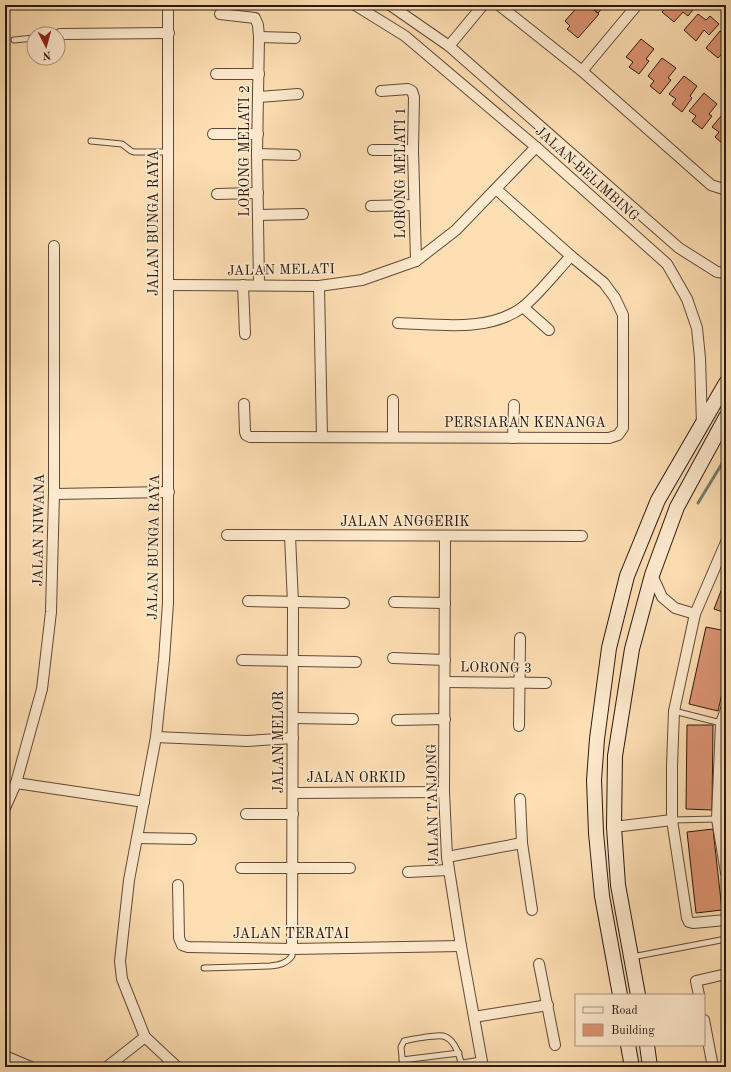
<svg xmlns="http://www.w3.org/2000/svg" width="731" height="1072" font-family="'Old Standard TT',serif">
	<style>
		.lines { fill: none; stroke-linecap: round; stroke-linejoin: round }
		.stream { stroke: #707b6d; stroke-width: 3 }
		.building { fill: #dd9473; stroke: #28180f }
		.lane-casing { stroke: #5e4a38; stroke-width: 7 }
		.street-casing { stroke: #5e4a38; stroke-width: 12 }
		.secondary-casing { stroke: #28180f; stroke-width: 16 }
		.lane { stroke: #feeace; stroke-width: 5 }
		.street { stroke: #feeace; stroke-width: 10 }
		.secondary { stroke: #feeace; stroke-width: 14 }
		.labels { text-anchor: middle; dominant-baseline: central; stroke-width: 3.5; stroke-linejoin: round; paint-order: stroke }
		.street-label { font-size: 14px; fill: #28180f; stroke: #feeace }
	</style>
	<rect width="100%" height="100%" fill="#fedfb3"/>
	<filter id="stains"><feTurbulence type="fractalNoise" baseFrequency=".005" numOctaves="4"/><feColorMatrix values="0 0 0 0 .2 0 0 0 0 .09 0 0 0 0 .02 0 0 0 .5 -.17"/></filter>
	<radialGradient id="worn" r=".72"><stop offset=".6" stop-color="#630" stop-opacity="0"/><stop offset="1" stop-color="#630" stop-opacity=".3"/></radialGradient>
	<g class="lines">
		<path class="stream" d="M 698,503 L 726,457"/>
	</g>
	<g class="building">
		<path d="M 579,5 L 582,5 L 585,8 L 588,5 L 599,14 L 578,38 L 567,29 L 570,26 L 565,21 Z"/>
		<path d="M 589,5 L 605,5 L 598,13 Z"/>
		<path d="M 668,5 L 697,5 L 688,16 L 683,12 L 674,22 L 662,12 Z"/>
		<path d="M 698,14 L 706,20 L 710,16 L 719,24 L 709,35 L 704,30 L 696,41 L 684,30 Z"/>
		<path d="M 720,31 L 726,36 L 726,49 L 718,58 L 706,48 Z"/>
		<path d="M 641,39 L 654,49 L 646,59 L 649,61 L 639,74 L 629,67 L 633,62 L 626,57 Z"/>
		<path d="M 662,58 L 676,68 L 668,78 L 671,80 L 660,94 L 650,86 L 654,81 L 648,76 Z"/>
		<path d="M 684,76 L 697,86 L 690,96 L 692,98 L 682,112 L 672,104 L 676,99 L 669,94 Z"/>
		<path d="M 704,93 L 717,104 L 709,114 L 712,116 L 702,129 L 692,121 L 696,116 L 689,111 Z"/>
		<path d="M 726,110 L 726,143 L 724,145 L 715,137 L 719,132 L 712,127 Z"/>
		<path d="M 726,578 L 726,613 L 714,609 Z"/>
		<path d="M 706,627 L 726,631 L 726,676 L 718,711 L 689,704 Z"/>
		<path d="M 687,725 L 713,725 L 712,810 L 686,809 Z"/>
		<path d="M 713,829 L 722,910 L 696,913 L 687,832 Z"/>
	</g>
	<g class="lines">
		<g class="lane-casing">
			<g id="lane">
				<path d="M 14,40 L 34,38"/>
				<path d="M 91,141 L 122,144 L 131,151 L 134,152 L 168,152"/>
				<path d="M 674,711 L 721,723"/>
				<path d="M 672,820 L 717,819"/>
				<path d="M 632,957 L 726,939"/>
				<path d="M 204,968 L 270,966 C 279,965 286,964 292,956 L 292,949"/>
				<path d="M 402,1060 L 459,1053"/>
				<path d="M 462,1063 L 481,1060"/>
				<path d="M 403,1067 L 401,1047 L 404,1041 C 412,1039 435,1035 443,1036 C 455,1039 460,1057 462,1067"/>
			</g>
		</g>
		<g class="street-casing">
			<g id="street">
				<path d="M 168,5 L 168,603 L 164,660 L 156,737 L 129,880 L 120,961 L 122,979 L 145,1037 L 177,1067"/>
				<path d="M 355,5 L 405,36 L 536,147 L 667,264 L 687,299 L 697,328 L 700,358 L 702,425"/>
				<path d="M 390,5 L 449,46 L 679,248 L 717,272 L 726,273"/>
				<path d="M 499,5 L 582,71 L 711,185 L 726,190"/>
				<path d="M 220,14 L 255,18 L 258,25 L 259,37 L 257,154 L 259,285"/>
				<path d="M 60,34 L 169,33"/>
				<path d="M 259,37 L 295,38"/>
				<path d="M 449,46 L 483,5"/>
				<path d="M 582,71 L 637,5"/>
				<path d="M 216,74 L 259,74"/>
				<path d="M 381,91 L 408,89 L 412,91 L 414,97 L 413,150 L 416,261"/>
				<path d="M 259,97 L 298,94"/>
				<path d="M 213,134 L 258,134"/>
				<path d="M 373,150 L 413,150"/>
				<path d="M 257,154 L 295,155"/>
				<path d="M 217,194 L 258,193"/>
				<path d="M 371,206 L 414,205"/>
				<path d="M 258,215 L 303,214"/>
				<path d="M 169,285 L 319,286 L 362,280 L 416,261 L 456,230 L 536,147"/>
				<path d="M 243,285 L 245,334"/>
				<path d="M 319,286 L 322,437"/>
				<path d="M 523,307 L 549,330"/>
				<path d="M 398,323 C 438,324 488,333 523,307 C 540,293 556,272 571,256"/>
				<path d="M 244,404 L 245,432 L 246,435 L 250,437 L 609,438 L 618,435 L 623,428 L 623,315 L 615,298 L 604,283 L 571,256 L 496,189"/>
				<path d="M 393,437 L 393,400"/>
				<path d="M 513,438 L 514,405"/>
				<path d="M 54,494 L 169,492"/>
				<path d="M 227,535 L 582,536"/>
				<path d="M 290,536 L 293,603 L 292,949"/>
				<path d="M 445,537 L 444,792 L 447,857 L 461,946 L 483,1067"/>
				<path d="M 726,542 L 695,614 L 674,711 L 672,766 L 672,820 L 687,918 L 689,922 L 693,923 L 726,920"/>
				<path d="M 652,575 L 662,597 L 675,608 L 695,614"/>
				<path d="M 248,601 L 344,603"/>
				<path d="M 394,602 L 445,603"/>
				<path d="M 393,658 L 445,660"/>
				<path d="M 242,660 L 356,662"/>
				<path d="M 445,682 L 546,683"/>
				<path d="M 726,709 L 721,723 L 717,819 L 726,873"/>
				<path d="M 293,718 L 353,719"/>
				<path d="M 397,720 L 445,719"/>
				<path d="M 519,726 L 520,638"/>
				<path d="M 156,737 L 247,741 L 293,738"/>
				<path d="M 16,783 L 144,802"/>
				<path d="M 293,793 L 444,792"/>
				<path d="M 520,799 L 522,843 L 532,910"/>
				<path d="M 5,808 L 16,783 L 42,689 L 51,612 L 54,494 L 54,246"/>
				<path d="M 246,814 L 293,814"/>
				<path d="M 614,827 L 672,820"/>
				<path d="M 137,838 L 191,839"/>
				<path d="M 447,857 L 522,843"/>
				<path d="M 241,868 L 350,868"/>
				<path d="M 408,872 L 448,870"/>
				<path d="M 178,885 L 179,938 L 182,945 L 188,947 L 292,949 L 461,946"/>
				<path d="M 539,964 L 555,1045"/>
				<path d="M 699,995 L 696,981 L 726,974"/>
				<path d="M 474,1017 L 548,1005"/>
				<path d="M 704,1020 L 713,1067"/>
				<path d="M 5,1056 L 31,1067"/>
				<path d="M 107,1067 L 145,1037"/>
			</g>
		</g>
		<g class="secondary-casing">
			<g id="secondary">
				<path d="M 620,995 L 602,896 L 596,833 L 594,780 L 597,739 L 609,648 L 627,576 L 658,500 L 726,383"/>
				<path d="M 638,995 L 618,885 L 614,827 L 615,756 L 632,649 L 652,575 L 677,507 L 726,417"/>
				<path d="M 628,1045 L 632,1067"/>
				<path d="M 647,1045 L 650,1067"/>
			</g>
		</g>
		<use href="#lane" class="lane"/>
		<use href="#street" class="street"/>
		<use href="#secondary" class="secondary"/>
	</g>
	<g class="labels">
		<g class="street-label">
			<text transform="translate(245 151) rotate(-90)">LORONG MELATI 2</text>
			<text transform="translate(401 173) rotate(-90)">LORONG MELATI 1</text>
			<text transform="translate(587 174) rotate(42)">JALAN BELIMBING</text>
			<text transform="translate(154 223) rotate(-90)">JALAN BUNGA RAYA</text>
			<text transform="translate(281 270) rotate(-1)">JALAN MELATI</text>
			<text x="525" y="423">PERSIARAN KENANGA</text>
			<text x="405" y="522">JALAN ANGGERIK</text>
			<text transform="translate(39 530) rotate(-89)">JALAN NIWANA</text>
			<text transform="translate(154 547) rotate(-89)">JALAN BUNGA RAYA</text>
			<text transform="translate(496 668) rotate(1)">LORONG 3</text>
			<text transform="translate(279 742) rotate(-90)">JALAN MELOR</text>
			<text x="356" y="778">JALAN ORKID</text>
			<text transform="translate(433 804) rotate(-91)">JALAN TANJONG</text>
			<text x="291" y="934">JALAN TERATAI</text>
		</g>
	</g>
	<rect width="731" height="1072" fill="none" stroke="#fedfb3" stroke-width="20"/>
	<rect x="6" y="6" width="719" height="1060" fill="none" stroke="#28180f" stroke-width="2"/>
	<rect x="10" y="10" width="711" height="1052" fill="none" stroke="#28180f"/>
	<rect x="575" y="994" width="130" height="52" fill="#feeace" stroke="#a89682"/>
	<rect x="583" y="1007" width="20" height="6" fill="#feeace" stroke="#a89682"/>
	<text x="611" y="1014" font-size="12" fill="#28180f">Road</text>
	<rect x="583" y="1024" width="20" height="12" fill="#dd9473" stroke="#a89682"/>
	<text x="611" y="1034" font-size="12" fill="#28180f">Building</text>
	<g transform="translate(46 46) rotate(174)"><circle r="19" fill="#feeace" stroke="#a89682"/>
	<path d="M0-3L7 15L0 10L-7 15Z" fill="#8f2418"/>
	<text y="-6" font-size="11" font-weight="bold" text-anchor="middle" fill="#28180f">N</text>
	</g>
	<rect width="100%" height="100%" filter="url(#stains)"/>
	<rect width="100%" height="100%" fill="url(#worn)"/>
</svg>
